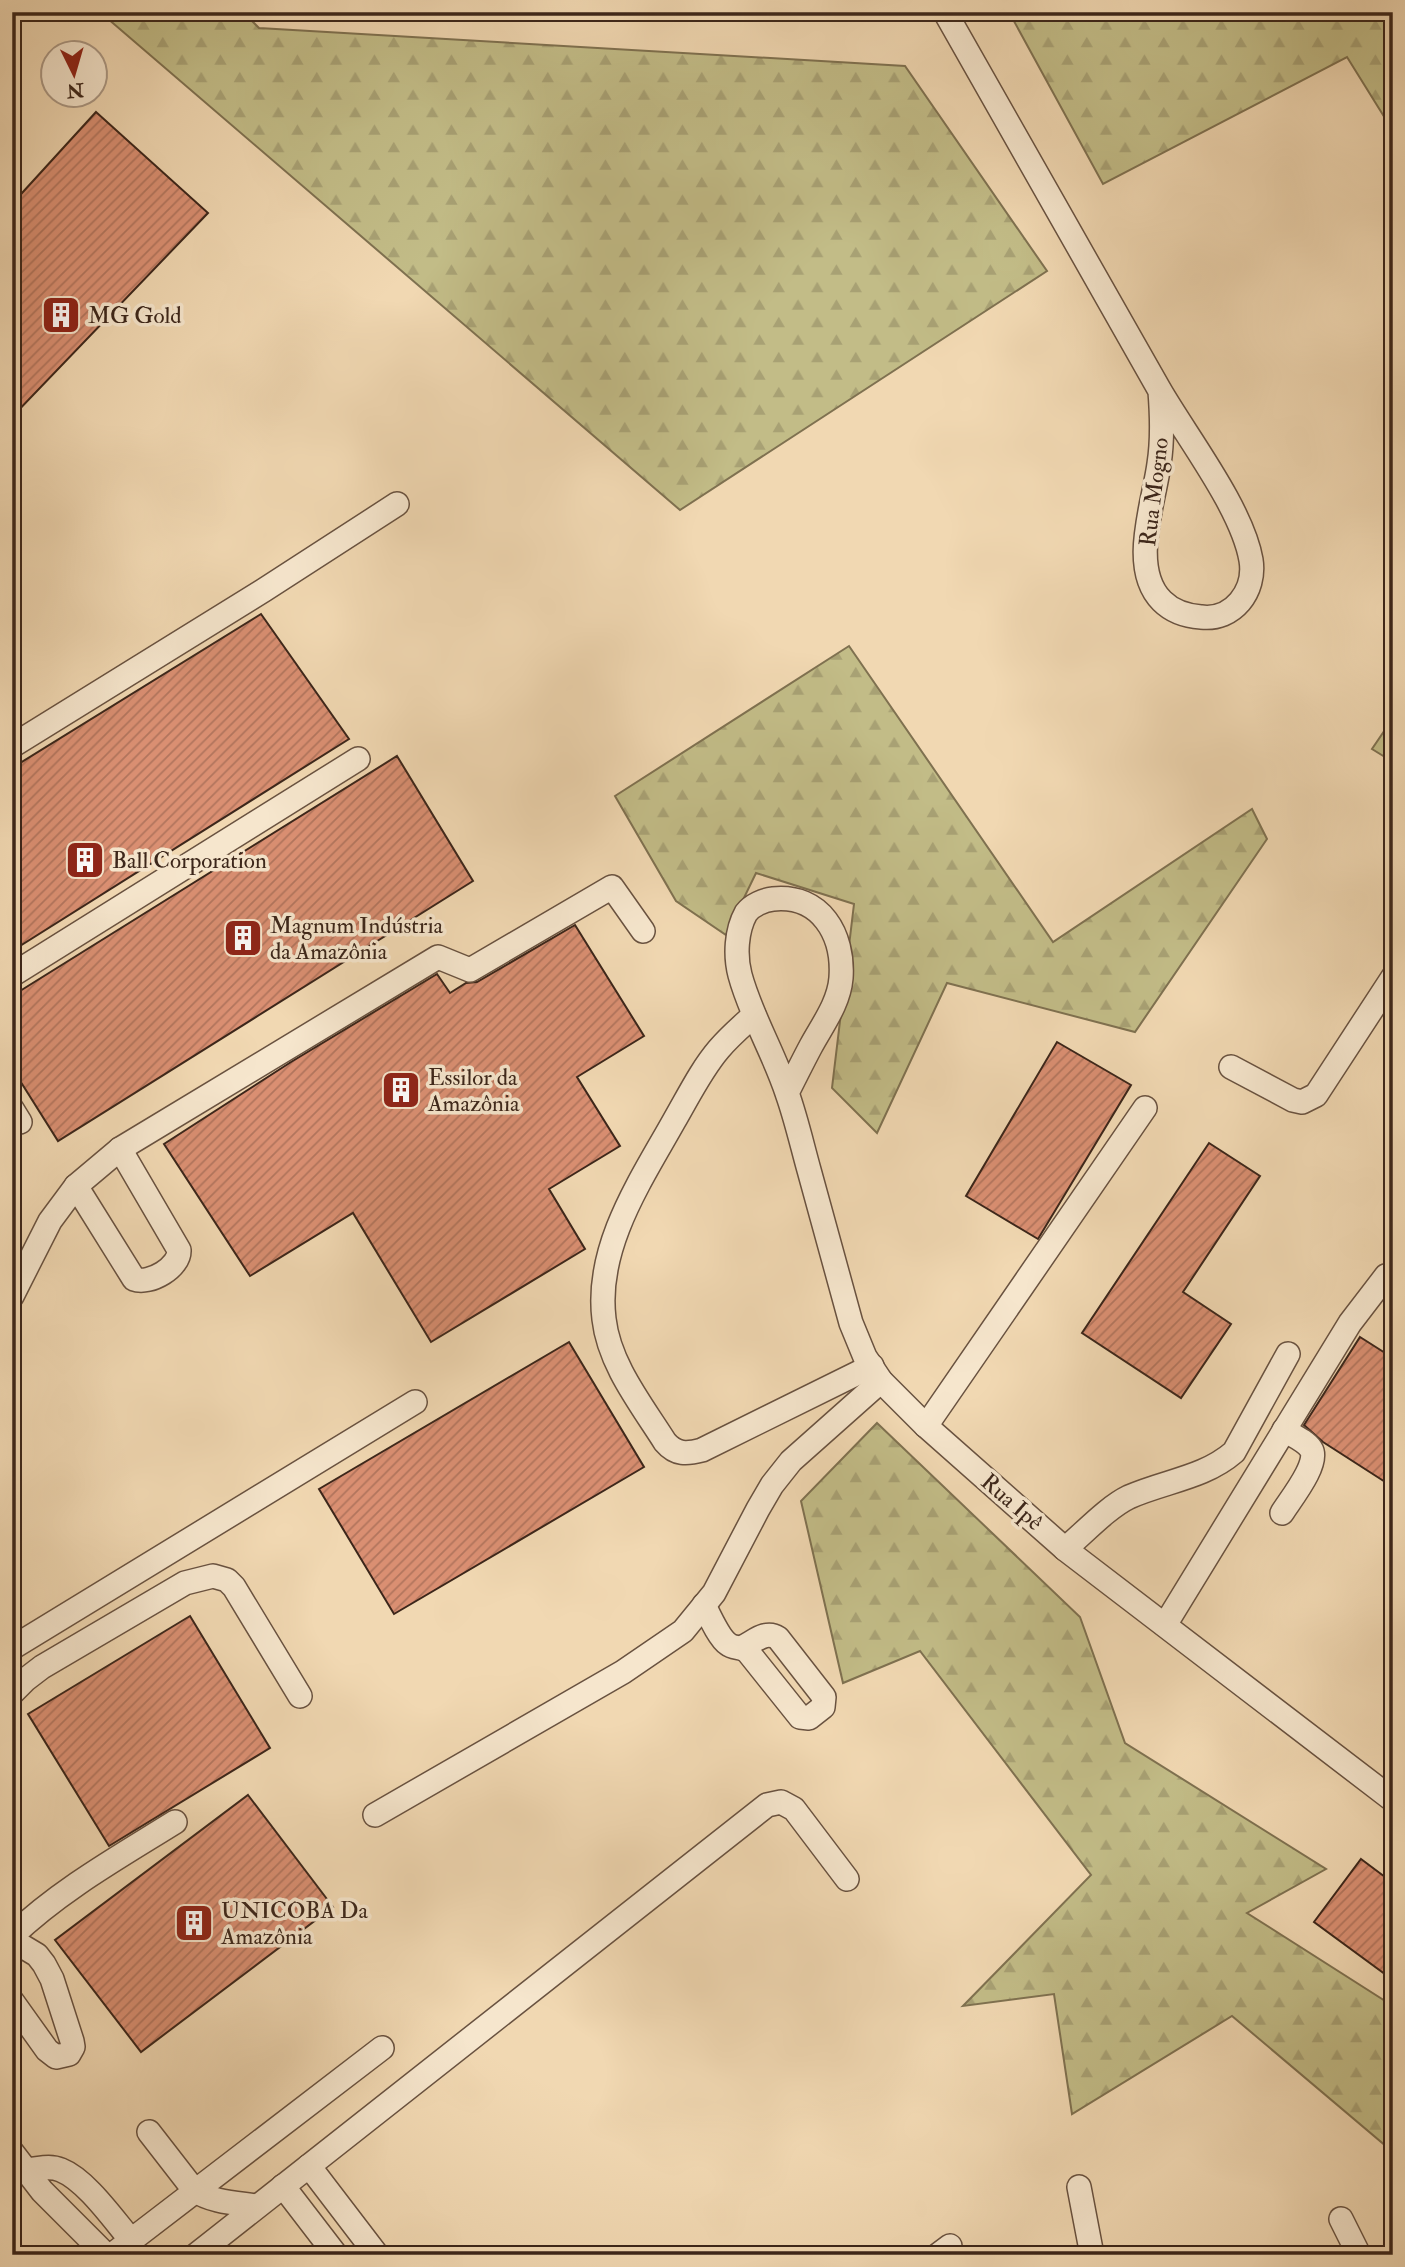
<svg xmlns="http://www.w3.org/2000/svg" width="1405" height="2267" font-family="'IM FELL Double Pica',serif">
	<style>
		.forest { fill: url(#forest-firs); stroke: #7f7150; stroke-width: 2 }
		.building { fill: url(#building-hatch); stroke: #3c261a; stroke-width: 2 }
		.lines { fill: none; stroke-linecap: round; stroke-linejoin: round }
		.minor-casing { stroke: #695240; stroke-width: 26 }
		.minor { stroke: #f6e6cd; stroke-width: 23 }
		.labels { text-anchor: middle; dominant-baseline: central; stroke-width: 7; stroke-linejoin: round; paint-order: stroke }
		.poi-label { font-size: 23px; fill: #3c261a; stroke: #f6e6cd; text-anchor: start }
		.street-label { font-size: 23px; fill: #3c261a; stroke: #f6e6cd }
	</style>
	<defs>
		<pattern id="forest-firs" width="22" height="20" patternUnits="userSpaceOnUse" patternTransform="scale(1.75)"><rect width="22" height="20" fill="#c2bc87"/><path d="M5 1l3.5 6h-7zM16 11l3.5 6h-7z" fill="#a8a174"/></pattern>
		<pattern id="building-hatch" width="6" height="6" patternUnits="userSpaceOnUse" patternTransform="scale(1.75)"><rect width="6" height="6" fill="#da8f72"/><path d="M-1 1l2-2M0 6l6-6M5 7l2-2" fill="none" stroke="#b2755d"/></pattern>
	</defs>
	<rect width="100%" height="100%" fill="#f1d8b2"/>
	<filter id="stains"><feTurbulence type="fractalNoise" baseFrequency=".00286" numOctaves="4"/><feColorMatrix values="0 0 0 0 .2 0 0 0 0 .09 0 0 0 0 .02 0 0 0 .5 -.17"/></filter>
	<radialGradient id="worn" r=".72"><stop offset=".6" stop-color="#630" stop-opacity="0"/><stop offset="1" stop-color="#630" stop-opacity=".3"/></radialGradient>
	<g class="forest">
		<path d="M 100,12 L 243,12 L 259,28 L 905,66 L 1047,271 L 680,510 Z"/>
		<path d="M 1009,12 L 1393,12 L 1393,131 L 1347,57 L 1103,184 Z"/>
		<path d="M 849,646 L 1053,942 L 1252,809 L 1267,839 L 1135,1032 L 947,983 L 877,1133 L 832,1088 L 854,904 L 756,873 L 726,935 L 676,901 L 615,796 Z"/>
		<path d="M 1393,718 L 1393,762 L 1372,749 Z"/>
		<path d="M 877,1423 L 1080,1617 L 1125,1743 L 1326,1869 L 1247,1913 L 1393,2006 L 1393,2152 L 1232,2016 L 1072,2114 L 1054,1994 L 963,2006 L 1091,1875 L 920,1651 L 843,1683 L 801,1501 Z"/>
	</g>
	<g class="building">
		<path d="M 96,112 L 208,213 L 12,417 L 12,204 Z"/>
		<path d="M 261,614 L 349,739 L 12,951 L 12,768 Z"/>
		<path d="M 397,756 L 473,881 L 58,1141 L 12,1068 L 12,996 Z"/>
		<path d="M 575,925 L 644,1036 L 577,1077 L 620,1146 L 549,1189 L 585,1249 L 431,1342 L 353,1213 L 250,1276 L 164,1144 L 291,1062 L 437,974 L 450,993 L 466,983 L 477,982 Z"/>
		<path d="M 1057,1042 L 1131,1085 L 1038,1239 L 966,1196 Z"/>
		<path d="M 1209,1143 L 1260,1176 L 1183,1292 L 1231,1324 L 1181,1398 L 1082,1333 Z"/>
		<path d="M 1360,1337 L 1393,1358 L 1393,1487 L 1323,1442 L 1304,1425 Z"/>
		<path d="M 569,1342 L 644,1467 L 394,1614 L 319,1489 Z"/>
		<path d="M 190,1616 L 270,1748 L 109,1846 L 28,1714 Z"/>
		<path d="M 248,1795 L 333,1907 L 141,2052 L 55,1940 Z"/>
		<path d="M 1361,1859 L 1393,1883 L 1393,1980 L 1314,1922 Z"/>
	</g>
	<g class="lines">
		<g class="minor-casing">
			<g id="minor">
				<path d="M 945,12 C 1017,137 1087,264 1159,389 C 1186,436 1242,508 1251,560 C 1256,591 1233,621 1201,617 C 1187,616 1172,611 1162,601 C 1129,568 1154,503 1159,464 C 1163,439 1162,416 1160,391"/>
				<path d="M 12,746 L 264,590 L 397,504"/>
				<path d="M 12,975 L 358,759"/>
				<path d="M 754,1015 C 742,1026 730,1036 719,1049 C 701,1070 688,1097 674,1121 C 641,1180 595,1247 604,1319 C 609,1364 641,1404 665,1442 C 676,1455 687,1454 702,1450 L 872,1366"/>
				<path d="M 1231,1067 L 1293,1100 L 1302,1102 L 1316,1095 L 1393,977"/>
				<path d="M 787,1093 C 795,1077 803,1061 811,1046 C 823,1024 839,1003 841,978 C 844,935 821,894 773,899 C 764,900 752,905 746,913 C 736,931 735,956 740,975 C 751,1016 774,1053 787,1093 C 796,1118 802,1145 809,1170 C 823,1221 837,1272 851,1323 L 865,1357 L 881,1381 L 926,1426 L 1065,1549 L 1393,1800"/>
				<path d="M 12,1109 L 20,1122"/>
				<path d="M 76,1186 L 134,1279 C 150,1285 180,1267 179,1250 L 120,1149"/>
				<path d="M 12,1296 L 50,1221 L 76,1186 L 120,1149 L 438,957 L 470,970 L 612,887 L 643,931"/>
				<path d="M 926,1426 L 1145,1108"/>
				<path d="M 1282,1513 C 1290,1500 1320,1463 1311,1449 C 1306,1441 1292,1435 1284,1430"/>
				<path d="M 1065,1549 C 1084,1533 1108,1507 1129,1497 C 1165,1481 1204,1478 1234,1452 L 1288,1354"/>
				<path d="M 704,1605 C 709,1615 719,1638 728,1644 C 734,1649 742,1646 748,1652 L 800,1717 L 809,1718 L 823,1707 L 824,1697 L 778,1638 C 766,1630 755,1641 743,1647"/>
				<path d="M 1165,1625 L 1350,1323 L 1386,1276"/>
				<path d="M 12,1648 L 415,1402"/>
				<path d="M 12,1693 L 25,1680 L 42,1667 L 185,1583 L 213,1576 L 227,1580 L 234,1587 L 300,1696"/>
				<path d="M 375,1815 L 623,1672 L 683,1631 L 714,1593 L 758,1509 L 772,1485 L 791,1461 L 881,1381"/>
				<path d="M 12,1936 C 60,1890 119,1857 175,1822"/>
				<path d="M 12,1940 L 37,1955 L 44,1964 L 52,1979 L 72,2041 L 73,2047 L 69,2054 L 56,2057 L 47,2050 L 12,2001"/>
				<path d="M 149,2132 L 194,2190 C 211,2202 236,2203 256,2206"/>
				<path d="M 12,2152 L 42,2191 L 106,2255"/>
				<path d="M 309,2166 L 377,2255"/>
				<path d="M 12,2168 C 31,2174 44,2163 61,2170 C 86,2180 113,2219 131,2240"/>
				<path d="M 283,2186 L 336,2255"/>
				<path d="M 1079,2187 L 1092,2255"/>
				<path d="M 1341,2219 L 1359,2255"/>
				<path d="M 112,2255 L 382,2048"/>
				<path d="M 196,2255 L 767,1805 L 781,1802 L 794,1809 L 847,1879"/>
				<path d="M 938,2255 L 950,2246"/>
			</g>
		</g>
		<use href="#minor" class="minor"/>
	</g>
	<defs>
		<g id="building-square" transform="scale(2.0125)"><rect x="-9" y="-9" width="18" height="18" rx="4" fill="#8f2418" stroke="#f6e6cd"/><path d="M-4-6H4V6H1V3H-1V6H-4ZM-2.5-4.3h1.7v1.8h-1.7ZM.8-4.3h1.7v1.8H.8ZM-2.5-1h1.7V.8h-1.7ZM.8-1h1.7V.8H.8Z" fill="#fff"/></g>
	</defs>
	<g fill-rule="evenodd">
		<use href="#building-square" x="61" y="315"/>
		<use href="#building-square" x="85" y="860"/>
		<use href="#building-square" x="243" y="938"/>
		<use href="#building-square" x="401" y="1090"/>
		<use href="#building-square" x="194" y="1923"/>
	</g>
	<g class="labels">
		<g class="poi-label">
			<text x="88" y="315">MG Gold</text>
			<text x="112" y="860">Ball Corporation</text>
			<text x="270" y="925">Magnum Indústria<tspan x="270" dy="26">da Amazônia</tspan></text>
			<text x="428" y="1077">Essilor da<tspan x="428" dy="26">Amazônia</tspan></text>
			<text x="221" y="1910">UNICOBA Da<tspan x="221" dy="26">Amazônia</tspan></text>
		</g>
		<g class="street-label">
			<text transform="translate(1154 492) rotate(-83)">Rua Mogno</text>
			<text transform="translate(1012 1502) rotate(41)">Rua Ipê</text>
		</g>
	</g>
	<rect width="1405" height="2267" fill="none" stroke="#f1d8b2" stroke-width="42"/>
	<rect x="14" y="14" width="1377" height="2239" fill="none" stroke="#3c261a" stroke-width="3.5"/>
	<rect x="21" y="21" width="1363" height="2225" fill="none" stroke="#3c261a" stroke-width="2"/>
	<g transform="translate(74 74) rotate(175)"><circle r="33" fill="#f6e6cd" stroke="#ac9985" stroke-width="2"/>
	<path d="M0-5L12 26L0 18L-12 26Z" fill="#8f2418"/>
	<text y="-10" font-size="19" font-weight="bold" text-anchor="middle" fill="#3c261a">N</text>
	</g>
	<rect width="100%" height="100%" filter="url(#stains)"/>
	<rect width="100%" height="100%" fill="url(#worn)"/>
</svg>
